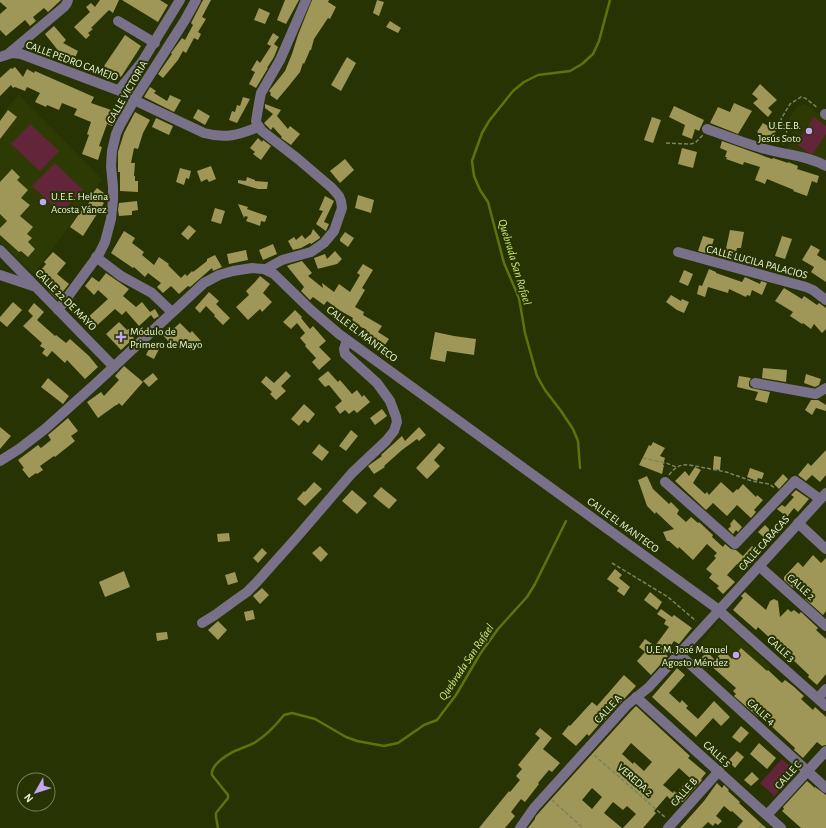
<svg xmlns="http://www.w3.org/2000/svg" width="826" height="828" font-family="'Alegreya Sans',sans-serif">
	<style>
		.built { fill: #2e3a03 }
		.green { fill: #632539 }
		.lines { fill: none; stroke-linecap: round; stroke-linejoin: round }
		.stream { stroke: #5e7408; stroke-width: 2.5 }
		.building { fill: #9f9757; fill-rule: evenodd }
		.path { stroke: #79845c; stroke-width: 1.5; stroke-dasharray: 4 2; stroke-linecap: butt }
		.minor { stroke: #797089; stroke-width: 10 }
		.poi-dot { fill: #c4a7f1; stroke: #283304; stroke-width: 1.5 }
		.labels { text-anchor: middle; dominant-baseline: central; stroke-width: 4; stroke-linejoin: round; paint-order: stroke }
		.street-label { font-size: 11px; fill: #e9f4d5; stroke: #283304 }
		.poi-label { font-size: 11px; fill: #e9f4d5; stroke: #283304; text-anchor: end }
		.water-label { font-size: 12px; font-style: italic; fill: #c7e86d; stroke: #283304 }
	</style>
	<rect width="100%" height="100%" fill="#283304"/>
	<g class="built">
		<path d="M 19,95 L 102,179 L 70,225 L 34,274 L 0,242 L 0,118 L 7,108 Z"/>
		<path d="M 804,104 L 809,106 L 826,121 L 826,160 L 787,149 L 792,136 L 792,133 L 789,123 L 790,116 L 796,108 L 799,106 Z"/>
		<path d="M 719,621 L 720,621 L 722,622 L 771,667 L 753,687 L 742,681 L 700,644 Z"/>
	</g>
	<g class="green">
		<path d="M 814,117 L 826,126 L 826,134 L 812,155 L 796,144 Z"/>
		<path d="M 30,124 L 59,151 L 40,171 L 11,144 Z"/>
		<path d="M 55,163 L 83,190 L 61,213 L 32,186 Z"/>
		<path d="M 782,759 L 796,772 L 774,796 L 760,783 Z"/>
	</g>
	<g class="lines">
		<g class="stream">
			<path d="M 580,468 L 578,441 L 573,429 L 561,411 L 545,390 L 537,376 L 525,333 L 519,298 L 504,263 L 488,202 L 480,190 L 474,176 L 472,161 L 482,133 L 489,121 L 513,91 L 524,82 L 538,75 L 570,71 L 582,64 L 593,54 L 599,41 L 610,0"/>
			<path d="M 218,828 L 216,817 L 216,813 L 228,798 L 228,795 L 212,775 C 210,764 231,752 240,749 C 246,746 252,745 257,741 C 268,734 276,725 284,715 L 292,713 L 315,719 L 346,737 L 357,741 L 384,746 L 398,743 L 424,725 L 437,720 L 456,695 L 480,654 L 498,629 L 527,597 L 535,584 L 566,521"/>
		</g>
	</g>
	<g class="building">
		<path d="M 0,0 L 61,0 L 48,12 L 44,8 L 33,17 L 36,21 L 30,26 L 25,20 L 6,36 L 0,30 L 0,14 L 7,8 L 0,2 Z"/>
		<path d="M 100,0 L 119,0 L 113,13 L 109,10 L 91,28 L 93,29 L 88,33 L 90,35 L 86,39 L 74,27 L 90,12 L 86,7 L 91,3 L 95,7 Z"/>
		<path d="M 122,0 L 160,0 L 168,5 L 158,22 Z"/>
		<path d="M 203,0 L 211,0 L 202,17 L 206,19 L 198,32 L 201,34 L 198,40 L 194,38 L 186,53 L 183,51 L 178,60 L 163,78 L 158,74 L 172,54 L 171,53 L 182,38 L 185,40 L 193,25 L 191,23 Z"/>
		<path d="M 285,0 L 299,0 L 286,24 L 277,20 Z"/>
		<path d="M 312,0 L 329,0 L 328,2 L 336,7 L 330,19 L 328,18 L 314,39 L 311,50 L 310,50 L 304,64 L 303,63 L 300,72 L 288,87 L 277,100 L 270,95 L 271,93 L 269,91 L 285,71 L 292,54 L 298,35 Z"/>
		<path d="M 377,0 L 384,2 L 379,16 L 373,13 Z"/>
		<path d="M 259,8 L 270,13 L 265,24 L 254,20 Z"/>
		<path d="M 390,21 L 401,28 L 398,33 L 386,27 Z"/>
		<path d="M 54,26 L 66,40 L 63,43 L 78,51 L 74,60 L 60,53 L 45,34 Z"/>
		<path d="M 273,33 L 279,37 L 274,44 L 278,47 L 274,57 L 267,68 L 268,68 L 256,88 L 249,84 L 255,72 L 251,70 L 257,60 L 260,63 L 271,46 L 267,44 Z"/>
		<path d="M 125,35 L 141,46 L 121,77 L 104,66 Z"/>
		<path d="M 347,57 L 356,63 L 341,91 L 331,85 Z"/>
		<path d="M 15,67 L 23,77 L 27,69 L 34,73 L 35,71 L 94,97 L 91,103 L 111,110 L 109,114 L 116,117 L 112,126 L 107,124 L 99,146 L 102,147 L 98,160 L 82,154 L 89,135 L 87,134 L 91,122 L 74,115 L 77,109 L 62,103 L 59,110 L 47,105 L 46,107 L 35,102 L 40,93 L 27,87 L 25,91 L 15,87 L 13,88 L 11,85 L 0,96 L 0,78 L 11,68 L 12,69 Z"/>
		<path d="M 760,84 L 777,100 L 768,108 L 772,112 L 768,117 L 753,103 L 758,99 L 752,94 Z"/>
		<path d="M 150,87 L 156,91 L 154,93 L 167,101 L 170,95 L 181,100 L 174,112 L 144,97 Z"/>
		<path d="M 243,97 L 250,99 L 237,123 L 229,120 L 232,111 L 235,112 L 237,105 L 240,106 Z"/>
		<path d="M 734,103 L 752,111 L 738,134 L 710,123 L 718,107 L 730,112 Z"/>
		<path d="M 265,104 L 281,110 L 277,116 L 288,129 L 290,126 L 300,134 L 291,145 L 281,138 L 282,137 L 273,127 L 271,130 L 264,123 L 273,114 L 265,108 Z"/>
		<path d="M 674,106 L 704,120 L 699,131 L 695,129 L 692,139 L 682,135 L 685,125 L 669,117 Z"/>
		<path d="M 198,109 L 210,116 L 205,125 L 193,118 Z"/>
		<path d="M 8,110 L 17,117 L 0,139 L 0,121 Z"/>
		<path d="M 135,112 L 150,120 L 143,133 L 138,149 L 134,148 L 131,163 L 135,163 L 134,176 L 135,176 L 135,181 L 138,181 L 138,192 L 120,191 L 120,172 L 118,172 L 118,152 L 124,133 Z"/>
		<path d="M 652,117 L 661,120 L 653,143 L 644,140 Z"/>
		<path d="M 156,118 L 173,126 L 169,135 L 152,127 Z"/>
		<path d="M 763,123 L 776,131 L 770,140 L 757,132 Z"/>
		<path d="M 258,138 L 262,142 L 263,140 L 271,146 L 261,160 L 253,154 L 255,152 L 250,148 Z"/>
		<path d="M 722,141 L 772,159 L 773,158 L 788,163 L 788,162 L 798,166 L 797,169 L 819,176 L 817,183 L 812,181 L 807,196 L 793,191 L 794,190 L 767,179 L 765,184 L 755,180 L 760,167 L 744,162 L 743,165 L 726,159 L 727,157 L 725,157 L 727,151 L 720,148 Z"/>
		<path d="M 682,148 L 697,152 L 693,168 L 678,164 Z"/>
		<path d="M 345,159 L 354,170 L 340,183 L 330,171 Z"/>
		<path d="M 211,166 L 216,179 L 209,182 L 207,179 L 201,182 L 197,171 Z"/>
		<path d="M 180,168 L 191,171 L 189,179 L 186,178 L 184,185 L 176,182 Z"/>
		<path d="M 12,169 L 20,177 L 17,180 L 28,190 L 21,198 L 30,205 L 20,216 L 33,227 L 27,234 L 32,238 L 28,242 L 35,249 L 28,257 L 21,251 L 19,252 L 0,235 L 0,228 L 7,221 L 0,214 L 0,182 Z"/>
		<path d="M 247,177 L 255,180 L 255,181 L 268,182 L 267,189 L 258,189 L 238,183 L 238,180 L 246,181 Z"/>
		<path d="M 97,188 L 104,193 L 99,200 L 104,203 L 83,236 L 70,227 L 83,208 L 85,210 L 93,195 L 92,194 Z"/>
		<path d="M 358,195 L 374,200 L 371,213 L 355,208 Z"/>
		<path d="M 325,196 L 334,201 L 324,222 L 329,224 L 326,231 L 316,224 L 323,211 L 319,210 Z"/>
		<path d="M 137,201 L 138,210 L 132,211 L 132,215 L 119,216 L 118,210 L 119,203 Z"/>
		<path d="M 238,204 L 248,207 L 247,209 L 267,216 L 265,222 L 261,221 L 260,226 L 246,221 L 248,217 L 245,216 L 244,218 Z"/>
		<path d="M 215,208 L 225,211 L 221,224 L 211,221 Z"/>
		<path d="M 189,225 L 196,231 L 188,240 L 181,234 Z"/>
		<path d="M 313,229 L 320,237 L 320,238 L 311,244 L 310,243 L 301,248 L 293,250 L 288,241 L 294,237 L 296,240 L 302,235 L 305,239 L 311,234 Z"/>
		<path d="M 730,230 L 744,232 L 741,248 L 737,248 L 734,261 L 724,258 Z"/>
		<path d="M 124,231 L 135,238 L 132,243 L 144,252 L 142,255 L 154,265 L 159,257 L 169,264 L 168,265 L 181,278 L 185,274 L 187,276 L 192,271 L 193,272 L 207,261 L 207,259 L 215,255 L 222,267 L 213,271 L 212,268 L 190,287 L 188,286 L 179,294 L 171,286 L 163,293 L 157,287 L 161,283 L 148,273 L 145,277 L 134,267 L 133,268 L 111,253 Z"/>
		<path d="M 345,232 L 354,238 L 348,247 L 340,241 L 340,239 Z"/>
		<path d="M 703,236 L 714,239 L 709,254 L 698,251 Z"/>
		<path d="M 782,236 L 792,239 L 785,259 L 775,256 Z"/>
		<path d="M 273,244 L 277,254 L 263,260 L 259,250 Z"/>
		<path d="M 811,245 L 820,250 L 817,255 L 826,261 L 826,282 L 811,272 L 814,267 L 802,260 Z"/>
		<path d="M 246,250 L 248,260 L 229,264 L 227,254 Z"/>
		<path d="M 335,251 L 342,259 L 337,264 L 317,269 L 318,269 L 314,258 L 325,254 L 327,259 Z"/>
		<path d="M 53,252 L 66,263 L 57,274 L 69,284 L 57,299 L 49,291 L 50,290 L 44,284 L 45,284 L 36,276 L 46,264 L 44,262 Z"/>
		<path d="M 302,261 L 312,273 L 308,276 L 323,288 L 322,283 L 334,292 L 339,284 L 350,292 L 360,275 L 357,273 L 363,264 L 373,270 L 362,288 L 365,290 L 355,307 L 364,312 L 363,315 L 382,326 L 378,332 L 389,339 L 382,349 L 375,345 L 377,342 L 364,335 L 367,330 L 351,322 L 353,318 L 339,310 L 327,301 L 324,305 L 313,297 L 310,300 L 301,291 L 304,287 L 287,266 L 289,265 Z"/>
		<path d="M 709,269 L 716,272 L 716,273 L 742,282 L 745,277 L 760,284 L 761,281 L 767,283 L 762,295 L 752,290 L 750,296 L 747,295 L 746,297 L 729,289 L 728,293 L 708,287 L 705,297 L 697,294 L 699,285 L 702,286 Z"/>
		<path d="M 684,270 L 693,274 L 688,286 L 679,282 Z"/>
		<path d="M 106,273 L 129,289 L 123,296 L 136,307 L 142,302 L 150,312 L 155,309 L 159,316 L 154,319 L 151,315 L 139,326 L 126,311 L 122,315 L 115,309 L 93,329 L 85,320 L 108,299 L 98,290 L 94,295 L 85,286 L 92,277 L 99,282 Z"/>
		<path d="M 260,276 L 270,284 L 263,293 L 272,302 L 262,312 L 260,309 L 248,320 L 236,307 L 249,295 L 246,291 L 255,282 Z"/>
		<path d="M 784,288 L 802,299 L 804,296 L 817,305 L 819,303 L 826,308 L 826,329 L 822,333 L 814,324 L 811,329 L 803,323 L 802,324 L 790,316 L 793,312 L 775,301 Z"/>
		<path d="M 209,292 L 219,301 L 216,304 L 230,318 L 223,325 L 214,316 L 215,315 L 206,306 L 200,313 L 195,308 Z"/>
		<path d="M 671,295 L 681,301 L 682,299 L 689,302 L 684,313 L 677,310 L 666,302 Z"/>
		<path d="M 13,302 L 22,310 L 7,327 L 0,321 L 0,317 Z"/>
		<path d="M 34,303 L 44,312 L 37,320 L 55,336 L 56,335 L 66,343 L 70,339 L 89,356 L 98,367 L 85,379 L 67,360 L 65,363 L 52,351 L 47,357 L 42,353 L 45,349 L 40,346 L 42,343 L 23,326 L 33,316 L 28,311 Z"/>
		<path d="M 295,310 L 302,317 L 301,318 L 310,329 L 313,326 L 326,341 L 319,347 L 331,359 L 319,370 L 312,362 L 316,358 L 305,346 L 306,345 L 300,338 L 305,333 L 297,323 L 291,329 L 283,322 Z"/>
		<path d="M 119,322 L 127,330 L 129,329 L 133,333 L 131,335 L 134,338 L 121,350 L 106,334 Z"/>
		<path d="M 180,323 L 190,333 L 192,331 L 201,341 L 191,351 L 182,342 L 175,349 L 162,334 L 168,329 L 171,331 Z"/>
		<path d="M 435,332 L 454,336 L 476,339 L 474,355 L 447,351 L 445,362 L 430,359 Z"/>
		<path d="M 151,345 L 159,349 L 154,359 L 146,355 Z"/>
		<path d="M 124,366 L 143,382 L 122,406 L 119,403 L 117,405 L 116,405 L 98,418 L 87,402 L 101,392 L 104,396 L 119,380 L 115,376 Z"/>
		<path d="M 763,368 L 787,370 L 786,382 L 762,378 Z"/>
		<path d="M 286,371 L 291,376 L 281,386 L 286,391 L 276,400 L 270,394 L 272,392 L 261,382 L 266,376 L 274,383 Z"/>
		<path d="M 328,371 L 338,382 L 340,380 L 352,394 L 357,390 L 362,397 L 364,395 L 370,402 L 357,413 L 354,410 L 349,414 L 345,410 L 340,414 L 335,407 L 342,401 L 329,385 L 325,387 L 318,379 Z"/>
		<path d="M 153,373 L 158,379 L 149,387 L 143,381 Z"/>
		<path d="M 806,374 L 821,379 L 819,385 L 815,387 L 804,383 Z"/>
		<path d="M 739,376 L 751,378 L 749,382 L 749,386 L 751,388 L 770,392 L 767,403 L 755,400 L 758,392 L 737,387 Z"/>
		<path d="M 48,378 L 69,396 L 63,404 L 41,387 Z"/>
		<path d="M 811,400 L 818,400 L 826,405 L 826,411 L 816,408 L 812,415 L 805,410 Z"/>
		<path d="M 304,404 L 315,414 L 308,423 L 304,420 L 299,426 L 291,419 Z"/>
		<path d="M 382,409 L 387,416 L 375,425 L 370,418 Z"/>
		<path d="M 68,418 L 78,431 L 71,436 L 75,441 L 55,457 L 54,456 L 40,466 L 43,470 L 37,474 L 36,473 L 29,478 L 22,469 L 24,468 L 18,460 L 38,445 L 41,448 L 51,440 L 48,435 Z"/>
		<path d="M 0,427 L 11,436 L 0,449 Z"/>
		<path d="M 419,427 L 426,435 L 419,441 L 417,439 L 402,450 L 384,466 L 385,467 L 374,474 L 368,466 L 382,456 L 381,455 L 402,436 L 405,441 Z"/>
		<path d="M 351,430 L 358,436 L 346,451 L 339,446 Z"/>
		<path d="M 653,442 L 665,448 L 660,456 L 665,458 L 663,465 L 664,465 L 662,474 L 639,465 L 649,445 L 651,446 Z"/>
		<path d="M 439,443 L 445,448 L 434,460 L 440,466 L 427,479 L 416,468 Z"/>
		<path d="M 319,444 L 329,452 L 322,461 L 312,453 Z"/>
		<path d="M 826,450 L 826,475 L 820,482 L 812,475 L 806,481 L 798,475 L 808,463 L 811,466 Z"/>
		<path d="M 714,456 L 721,457 L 720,470 L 713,469 Z"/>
		<path d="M 695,467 L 701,470 L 693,483 L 705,494 L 707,492 L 709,495 L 721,482 L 733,493 L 737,489 L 738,490 L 743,484 L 756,497 L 757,495 L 763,500 L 754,510 L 756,512 L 751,518 L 737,505 L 727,516 L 713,503 L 706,510 L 675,481 L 685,471 L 689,476 Z"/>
		<path d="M 750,468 L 764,473 L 762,479 L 758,478 L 757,481 L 747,477 Z"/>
		<path d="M 783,474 L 788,479 L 779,489 L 774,484 Z"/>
		<path d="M 647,476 L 653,489 L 669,504 L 671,502 L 679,510 L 677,514 L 686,522 L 691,517 L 698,523 L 699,522 L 713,535 L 712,537 L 723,547 L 725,544 L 731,549 L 736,550 L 743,556 L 752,546 L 759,552 L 754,558 L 752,557 L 742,568 L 737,564 L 727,575 L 735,582 L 723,594 L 717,588 L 719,586 L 709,578 L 712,574 L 706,569 L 716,558 L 714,556 L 717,553 L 707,544 L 693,560 L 679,547 L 678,549 L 669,541 L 667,541 L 663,532 L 674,529 L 656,512 L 655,514 L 647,506 L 638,480 Z"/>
		<path d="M 314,482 L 322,489 L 305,506 L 297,499 L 304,491 L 305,492 Z"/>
		<path d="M 381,487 L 397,500 L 389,509 L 373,496 Z"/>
		<path d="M 352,490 L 367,503 L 357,514 L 342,501 Z"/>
		<path d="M 796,490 L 809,499 L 798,512 L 794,508 L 787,517 L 777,509 L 782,505 L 785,507 L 794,497 L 791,495 Z"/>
		<path d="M 734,519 L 742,527 L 738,532 L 736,530 L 733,534 L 728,529 L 731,526 L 730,524 Z"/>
		<path d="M 765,525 L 776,536 L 769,542 L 758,532 Z"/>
		<path d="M 229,533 L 230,541 L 218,542 L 217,534 Z"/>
		<path d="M 320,546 L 328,554 L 321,562 L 312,553 Z"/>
		<path d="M 262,548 L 267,553 L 258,563 L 253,558 Z"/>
		<path d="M 813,555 L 821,563 L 826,558 L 826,611 L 823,615 L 805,599 L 808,596 L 795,585 L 793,588 L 784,580 L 784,577 L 798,562 L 803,567 Z"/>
		<path d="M 615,569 L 622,575 L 619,578 L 630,587 L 624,596 L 617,591 L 619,588 L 607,579 Z"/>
		<path d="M 124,571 L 130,587 L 105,597 L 99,582 Z"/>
		<path d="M 235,572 L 238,582 L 228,585 L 225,575 Z"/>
		<path d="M 262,588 L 269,595 L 260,604 L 253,596 Z"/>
		<path d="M 650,592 L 662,602 L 657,610 L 644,600 Z"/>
		<path d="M 745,592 L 766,610 L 770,601 L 774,599 L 778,601 L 780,617 L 788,609 L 791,612 L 794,610 L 799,614 L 801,612 L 818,628 L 816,630 L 826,639 L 826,674 L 817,685 L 808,677 L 809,675 L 791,658 L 788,662 L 783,657 L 785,655 L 772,644 L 774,642 L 758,627 L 756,630 L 733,610 L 743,598 L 741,596 Z"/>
		<path d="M 661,609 L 672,617 L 674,615 L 692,628 L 679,644 L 674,641 L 665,654 L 668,656 L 651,675 L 637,661 L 645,652 L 639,647 L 645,639 L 655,646 L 669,627 L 664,624 L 666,620 L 657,614 Z"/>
		<path d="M 253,610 L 255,619 L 246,621 L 244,612 Z"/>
		<path d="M 218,621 L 227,630 L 218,640 L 208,630 Z"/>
		<path d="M 167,632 L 168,639 L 157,641 L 156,633 Z"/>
		<path d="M 741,648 L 767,671 L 768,670 L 782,683 L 785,680 L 793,686 L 804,696 L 801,699 L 813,710 L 815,707 L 826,717 L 826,745 L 822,746 L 817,742 L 803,758 L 794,750 L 795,748 L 769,724 L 769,723 L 760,715 L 758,717 L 734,696 L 736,694 L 733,691 L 736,688 L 709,664 L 704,668 L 697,662 L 707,652 L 715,660 L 723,650 L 732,659 Z"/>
		<path d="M 677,668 L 685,675 L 669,693 L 680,703 L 682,700 L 688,706 L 686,708 L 698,719 L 714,701 L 730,717 L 721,726 L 713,718 L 696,737 L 652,697 Z"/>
		<path d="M 624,675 L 636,686 L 603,722 L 602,721 L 589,736 L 587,734 L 576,746 L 562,734 L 569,725 L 570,726 L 592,702 L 597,706 Z"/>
		<path d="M 636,706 L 690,756 L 688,758 L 706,773 L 701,779 L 702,780 L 683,802 L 673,802 L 667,796 L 654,811 L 656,813 L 643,828 L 623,828 L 636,814 L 627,806 L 623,810 L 613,802 L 604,813 L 622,828 L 528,828 L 535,819 L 535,818 L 536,816 L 553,797 L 632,710 ZM 631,743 L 652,762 L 644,771 L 634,762 L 633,764 L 622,754 ZM 679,768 L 690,778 L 676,793 L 674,791 L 673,793 L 663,785 ZM 592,788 L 602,797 L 592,809 L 582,800 Z"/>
		<path d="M 741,726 L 749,733 L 740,743 L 732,737 Z"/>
		<path d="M 540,728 L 552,738 L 543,749 L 560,763 L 552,772 L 549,770 L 538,783 L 539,784 L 525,802 L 521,799 L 511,812 L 515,816 L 505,828 L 479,828 L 509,791 L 510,792 L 520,780 L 516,776 L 522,769 L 518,765 L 540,738 L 535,734 Z"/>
		<path d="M 759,743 L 776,758 L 767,769 L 750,754 Z"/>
		<path d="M 737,751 L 744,757 L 735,768 L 728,761 Z"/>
		<path d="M 752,772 L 759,779 L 751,786 L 744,780 Z"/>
		<path d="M 807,781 L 815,788 L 815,787 L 826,795 L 826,828 L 801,828 L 782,811 L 784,809 L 783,807 Z"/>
		<path d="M 717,783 L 722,788 L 724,785 L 729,790 L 728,791 L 740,802 L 739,803 L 766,828 L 737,828 L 743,821 L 732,811 L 731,812 L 724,806 L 716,816 L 722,821 L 718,825 L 715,823 L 713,826 L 708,822 L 702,828 L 680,828 L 704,801 Z"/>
	</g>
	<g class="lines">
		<g class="path">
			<path d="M 666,143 L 690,144 L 695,143 L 703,135"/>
			<path d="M 783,144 C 790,132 786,130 781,119 L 790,104 L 801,97 L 805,98 L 818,108"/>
			<path d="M 643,458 L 666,463 L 676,467"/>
			<path d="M 669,475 C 675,467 680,464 690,465 L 726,472 L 752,481 L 769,484 L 775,488"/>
			<path d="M 612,563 L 668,597 L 696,621"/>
			<path d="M 594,755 L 666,818"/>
			<path d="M 552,800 L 583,828"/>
			<path d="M 759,828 L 763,824"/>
		</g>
		<g class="minor">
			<path d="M 118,21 L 155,43"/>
			<path d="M 8,54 L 64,7 L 67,3 L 68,0"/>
			<path d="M 0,57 L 12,53 L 21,54 L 136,97"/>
			<path d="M 119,90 L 142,62 L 180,0"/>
			<path d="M 134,100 L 204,133 C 226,139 238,135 258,127"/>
			<path d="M 825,114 L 826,115"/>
			<path d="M 707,129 C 727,136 748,145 769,150 C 788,155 808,156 826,166"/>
			<path d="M 0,250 L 114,367"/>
			<path d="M 678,252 L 806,287 L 813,290 L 826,300"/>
			<path d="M 96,257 L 121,276 L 152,293 L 172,312"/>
			<path d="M 266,269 L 282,260 L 311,252 L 324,243 L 334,231 L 342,208 L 341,201 L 339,196 L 332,188 L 298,159 L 262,131 L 257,124 L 256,121 L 259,103 L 261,93 L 280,60 L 306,0"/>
			<path d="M 0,275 L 33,286"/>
			<path d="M 58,310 L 99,254 L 105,242 L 111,219 L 113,200 L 113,187 L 111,166 L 112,151 L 116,134 L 120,125 L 136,97 L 185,20 L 196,0"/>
			<path d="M 755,383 L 816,394 L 826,388"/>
			<path d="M 0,461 L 19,449 L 45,429 L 93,386 L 204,283 L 219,275 L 233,271 L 252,268 L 264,269 L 274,274 L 311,310 L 339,334 L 715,607 L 826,706"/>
			<path d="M 665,482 L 735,544 L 795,481 L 820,499"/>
			<path d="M 798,523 L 826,549"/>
			<path d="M 759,566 L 826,626"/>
			<path d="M 202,623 L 215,615 L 237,599 L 247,592 L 256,583 L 297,537 L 352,473 L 386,441 L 394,431 L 397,422 L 396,417 L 390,401 L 377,383 L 345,354 L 344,349 L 347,340"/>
			<path d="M 679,654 L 826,788"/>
			<path d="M 636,697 L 781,828"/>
			<path d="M 818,698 L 826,689"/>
			<path d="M 767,815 L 826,751"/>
			<path d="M 520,828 L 534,808 L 627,705 L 649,687 L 679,654 L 826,493"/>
			<path d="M 668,828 L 719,771"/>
		</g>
	</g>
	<g class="poi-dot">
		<circle cx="809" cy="131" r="4"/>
		<circle cx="43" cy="202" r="4"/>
		<path d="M119 331h4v4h4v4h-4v4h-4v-4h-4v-4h4z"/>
		<circle cx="736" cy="655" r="4"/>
	</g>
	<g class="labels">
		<g class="street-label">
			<text transform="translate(72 61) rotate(20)">CALLE PEDRO CAMEJO</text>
			<text transform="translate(127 92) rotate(-60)">CALLE VICTORIA</text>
			<text transform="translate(757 262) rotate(15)">CALLE LUCILA PALACIOS</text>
			<text transform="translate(66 300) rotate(45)">CALLE 22 DE MAYO</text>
			<text transform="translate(362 334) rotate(37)">CALLE EL MANTECO</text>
			<text transform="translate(623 525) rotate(36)">CALLE EL MANTECO</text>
			<text transform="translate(764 543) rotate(-48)">CALLE CARACAS</text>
			<text transform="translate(801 587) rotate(42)">CALLE 2</text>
			<text transform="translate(781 649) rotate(42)">CALLE 3</text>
			<text transform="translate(608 709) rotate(-47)">CALLE A</text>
			<text transform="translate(761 712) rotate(42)">CALLE 4</text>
			<text transform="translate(717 754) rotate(42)">CALLE 5</text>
			<text transform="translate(788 775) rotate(-48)">CALLE C</text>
			<text transform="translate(635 780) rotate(41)">VEREDA 2</text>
			<text transform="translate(684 792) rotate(-48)">CALLE B</text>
		</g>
		<g class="poi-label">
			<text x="801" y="125">U.E.E.B.<tspan x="801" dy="13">Jesús Soto</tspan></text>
			<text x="51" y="196" text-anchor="start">U.E.E. Helena<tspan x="51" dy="13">Acosta Yánez</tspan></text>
			<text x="130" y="331" text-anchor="start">Módulo de<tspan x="130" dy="13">Primero de Mayo</tspan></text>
			<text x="728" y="649">U.E.M. José Manuel<tspan x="728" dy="13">Agosto Méndez</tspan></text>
		</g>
		<g class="water-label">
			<text transform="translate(515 262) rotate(73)">Quebrada San Rafael</text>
			<text transform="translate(466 662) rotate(-56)">Quebrada San Rafael</text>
		</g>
	</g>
	<g transform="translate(36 792) rotate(231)"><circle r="19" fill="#283304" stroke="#758058"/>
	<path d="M0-3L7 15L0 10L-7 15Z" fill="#c4a7f1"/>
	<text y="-6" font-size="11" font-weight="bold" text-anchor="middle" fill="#e9f4d5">N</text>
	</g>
</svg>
